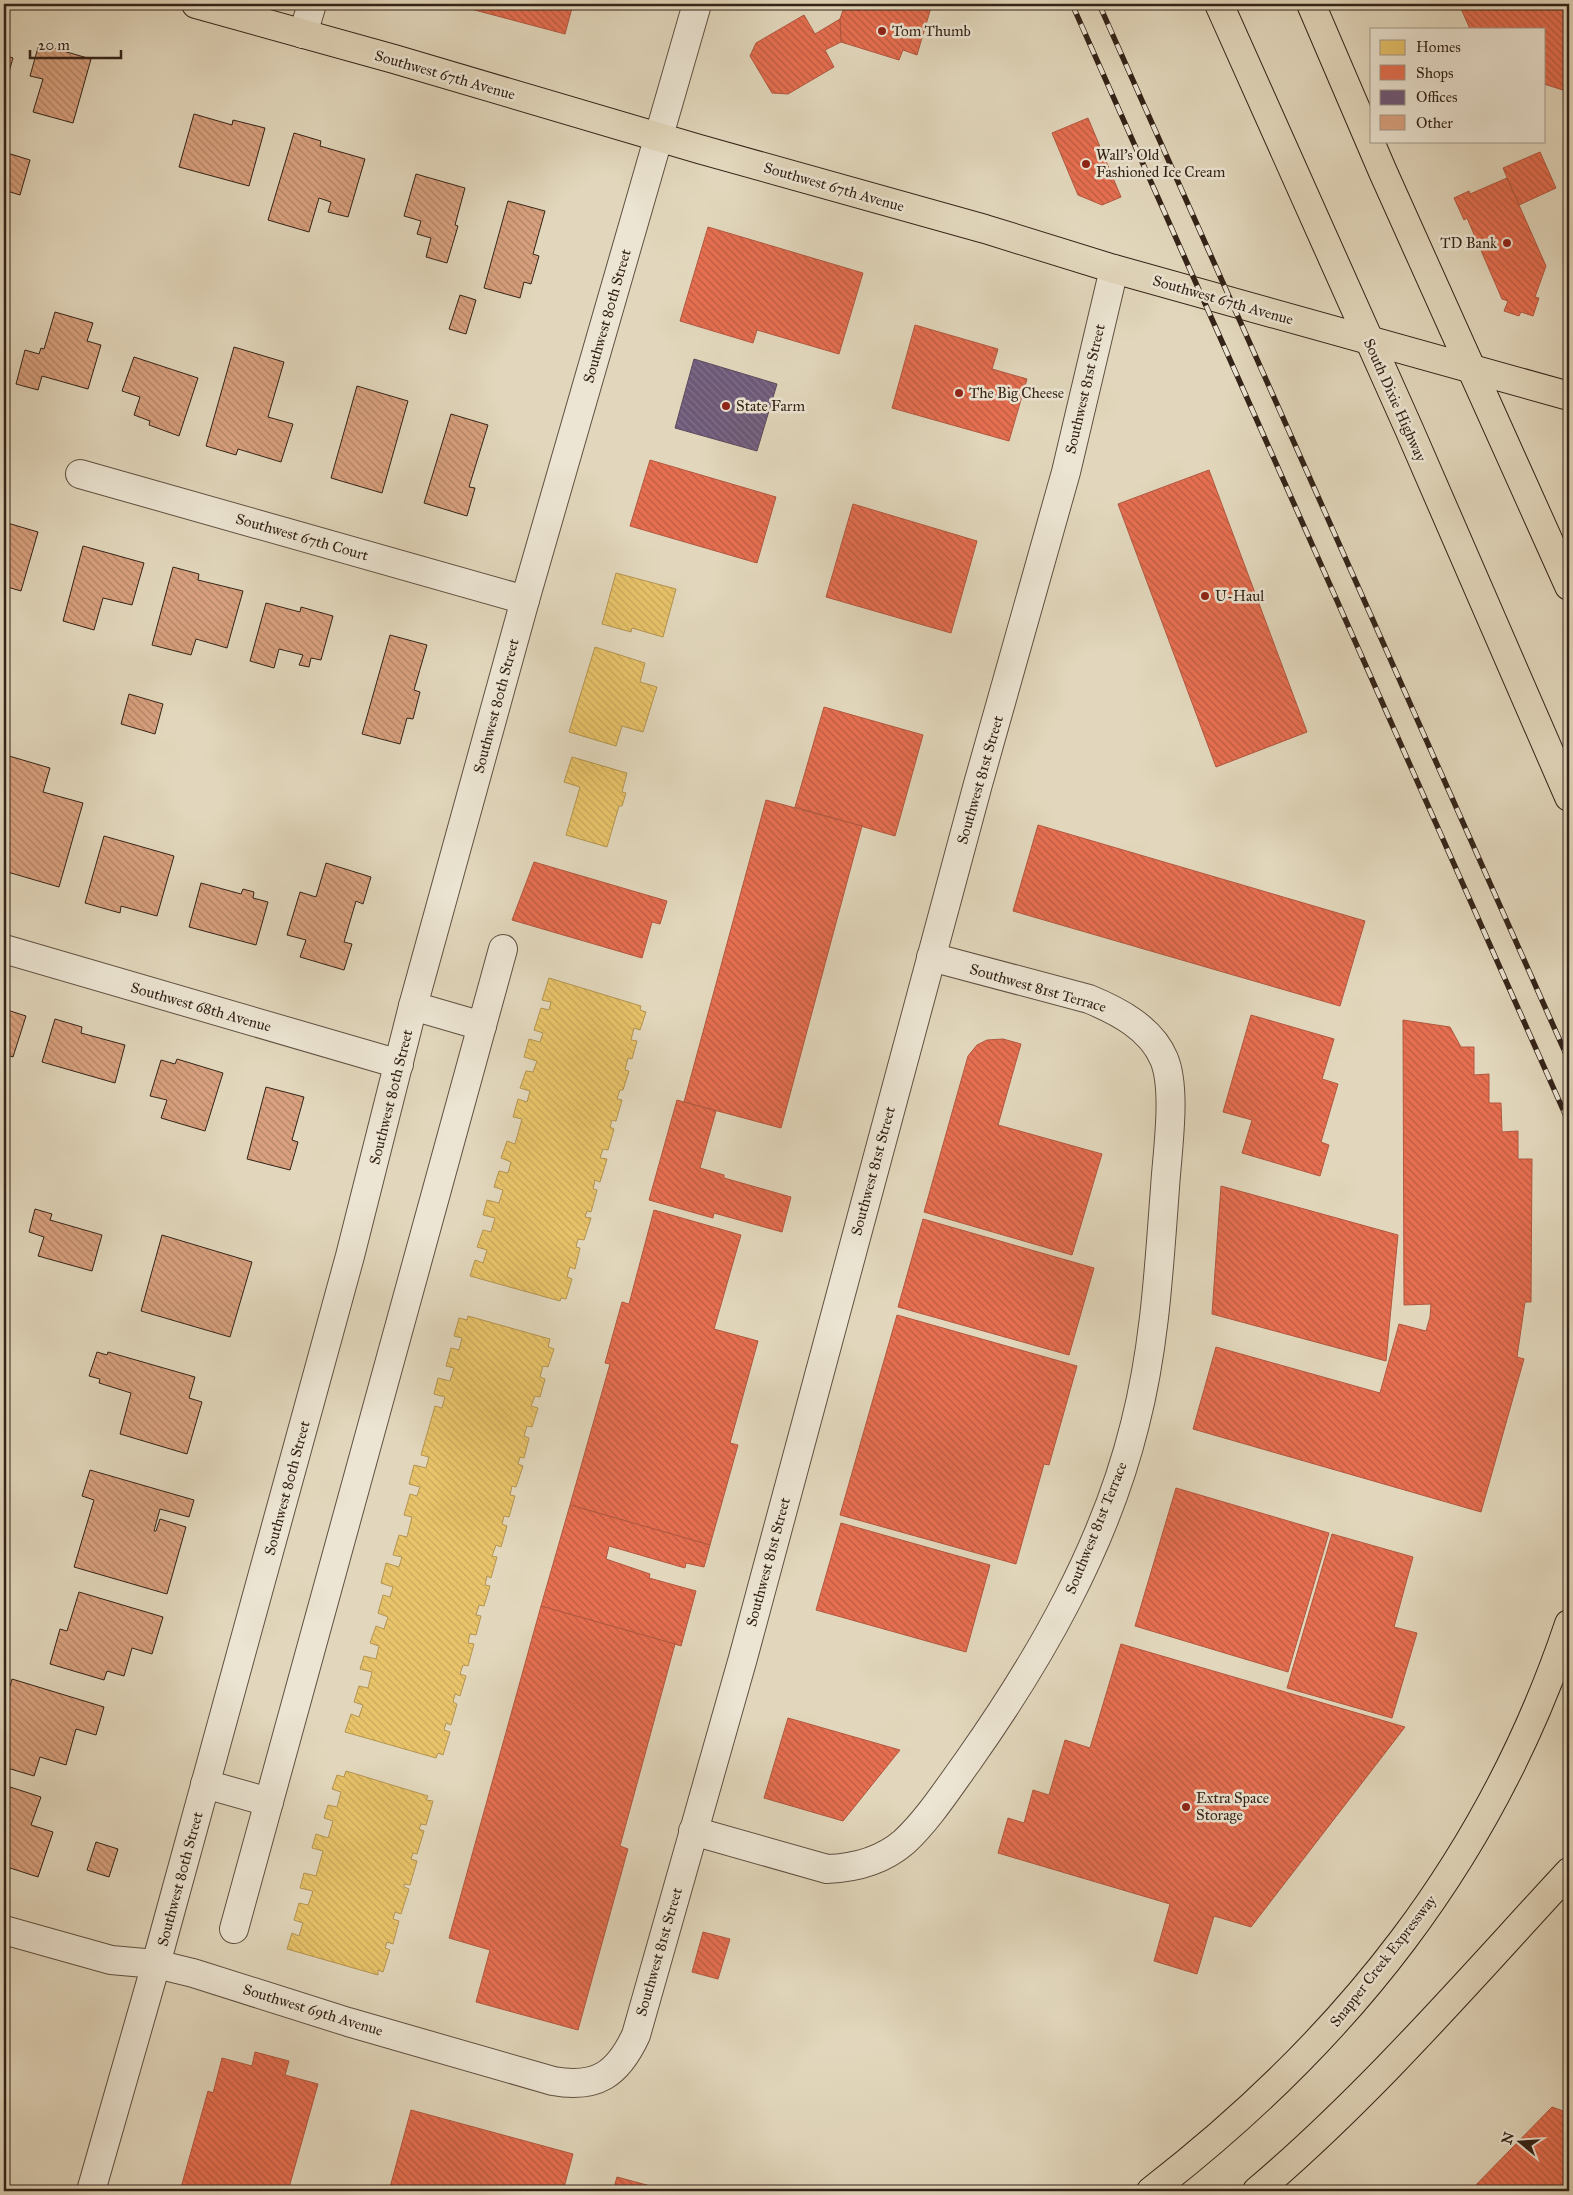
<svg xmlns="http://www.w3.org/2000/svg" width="1573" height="2195" font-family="'IM FELL Great Primer',serif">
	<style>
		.homes { fill: url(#homes-back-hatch); stroke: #b39451 }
		.shops { fill: url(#shops-back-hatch); stroke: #b15840 }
		.offices { fill: url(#offices-back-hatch); stroke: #5c495d }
		.building { fill: url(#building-back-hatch); stroke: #342318 }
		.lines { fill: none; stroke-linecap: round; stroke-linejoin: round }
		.minor-casing { stroke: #605041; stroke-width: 30 }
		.major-casing { stroke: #342318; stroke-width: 30 }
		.highway-casing { stroke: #342318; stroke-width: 30 }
		.minor { stroke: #ece5d3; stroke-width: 28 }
		.major { stroke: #e2d7bc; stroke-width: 28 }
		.highway { stroke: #e2d7bc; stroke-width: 28 }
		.rail-casing { stroke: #342318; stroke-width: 5.5 }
		.rail { stroke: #ece5d3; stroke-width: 4; stroke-dasharray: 11; stroke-linecap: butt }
		.poi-dot { fill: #8f2418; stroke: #ece5d3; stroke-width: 2 }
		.labels { text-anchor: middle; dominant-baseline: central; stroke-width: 5; stroke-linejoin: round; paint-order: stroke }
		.poi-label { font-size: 15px; fill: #342318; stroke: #ece5d3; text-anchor: start }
		.street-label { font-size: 15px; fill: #342318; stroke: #ece5d3 }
	</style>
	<defs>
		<pattern id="homes-back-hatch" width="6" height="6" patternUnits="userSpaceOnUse" patternTransform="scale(1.25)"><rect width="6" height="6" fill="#e9c46a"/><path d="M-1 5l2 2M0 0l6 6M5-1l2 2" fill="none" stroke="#c8a85b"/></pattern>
		<pattern id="shops-back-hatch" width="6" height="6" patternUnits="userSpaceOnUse" patternTransform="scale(1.25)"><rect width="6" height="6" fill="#e76f51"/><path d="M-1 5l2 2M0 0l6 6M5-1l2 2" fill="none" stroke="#bc5b42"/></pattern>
		<pattern id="offices-back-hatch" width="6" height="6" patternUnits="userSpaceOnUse" patternTransform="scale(1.25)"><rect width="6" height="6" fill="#6d597a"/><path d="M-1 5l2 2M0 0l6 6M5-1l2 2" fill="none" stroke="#82728a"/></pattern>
		<pattern id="building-back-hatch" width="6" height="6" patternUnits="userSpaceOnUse" patternTransform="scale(1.25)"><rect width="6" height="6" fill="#d9a17f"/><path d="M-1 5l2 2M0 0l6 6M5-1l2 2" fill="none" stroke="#b18367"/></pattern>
	</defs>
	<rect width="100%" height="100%" fill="#e2d7bc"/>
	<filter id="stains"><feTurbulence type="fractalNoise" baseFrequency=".004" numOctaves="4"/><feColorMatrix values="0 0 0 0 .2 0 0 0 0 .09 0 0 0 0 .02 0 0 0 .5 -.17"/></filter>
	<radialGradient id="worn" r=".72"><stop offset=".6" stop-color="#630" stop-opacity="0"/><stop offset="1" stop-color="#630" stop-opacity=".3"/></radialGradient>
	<g class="homes">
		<path d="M 616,573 L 676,589 L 663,637 L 632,628 L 631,632 L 602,624 Z"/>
		<path d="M 595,647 L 645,663 L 640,682 L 657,687 L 643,732 L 622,726 L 616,746 L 569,732 Z"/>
		<path d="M 572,757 L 627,773 L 622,792 L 626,793 L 622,806 L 619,806 L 607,847 L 566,835 L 580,787 L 564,782 Z"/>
		<path d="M 549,978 L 641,1006 L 640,1010 L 646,1012 L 640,1030 L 634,1028 L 631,1040 L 637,1041 L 632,1059 L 628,1058 L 625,1070 L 629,1071 L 623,1090 L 620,1090 L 617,1099 L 622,1100 L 616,1121 L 612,1120 L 610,1127 L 614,1129 L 608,1150 L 603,1149 L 600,1158 L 607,1159 L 600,1182 L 595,1180 L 593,1189 L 597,1190 L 591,1212 L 587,1211 L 585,1217 L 591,1218 L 584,1240 L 578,1239 L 576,1247 L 580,1248 L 575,1269 L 570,1267 L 567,1277 L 572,1279 L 566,1299 L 561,1298 L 560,1301 L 470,1276 L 475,1260 L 483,1263 L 487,1250 L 477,1247 L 483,1230 L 491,1232 L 495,1218 L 483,1215 L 487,1200 L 499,1203 L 503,1190 L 494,1187 L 499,1171 L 508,1173 L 511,1162 L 501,1158 L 507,1141 L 515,1144 L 522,1119 L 513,1117 L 518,1099 L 527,1102 L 530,1091 L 520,1088 L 526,1071 L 533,1072 L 537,1061 L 524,1057 L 529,1039 L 540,1042 L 543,1033 L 534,1030 L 541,1008 L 549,1010 L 551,1002 L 542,1000 Z"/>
		<path d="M 468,1316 L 550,1339 L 548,1347 L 554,1349 L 548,1367 L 543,1366 L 540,1377 L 545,1379 L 540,1397 L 535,1396 L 531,1406 L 538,1408 L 532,1427 L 527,1426 L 524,1436 L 529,1438 L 524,1458 L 520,1457 L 518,1464 L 523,1466 L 516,1487 L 512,1486 L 510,1495 L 515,1496 L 509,1517 L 504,1516 L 502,1524 L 507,1526 L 501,1547 L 496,1545 L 492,1556 L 497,1557 L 491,1578 L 487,1576 L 485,1585 L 490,1586 L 484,1606 L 479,1605 L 476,1615 L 481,1616 L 476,1635 L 470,1634 L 468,1643 L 474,1644 L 468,1666 L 463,1665 L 460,1674 L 466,1676 L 460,1696 L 455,1694 L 453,1702 L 457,1704 L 451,1725 L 446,1723 L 444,1730 L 450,1732 L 443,1755 L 438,1753 L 436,1758 L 345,1732 L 351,1714 L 359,1717 L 363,1705 L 354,1702 L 359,1686 L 368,1688 L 372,1672 L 360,1669 L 364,1656 L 376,1659 L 379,1646 L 370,1643 L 376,1626 L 384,1629 L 388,1617 L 378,1613 L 383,1595 L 390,1597 L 393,1587 L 381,1583 L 386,1563 L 399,1567 L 402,1557 L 393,1555 L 399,1535 L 407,1537 L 412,1517 L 404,1515 L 410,1494 L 417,1496 L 420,1487 L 409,1484 L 414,1465 L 426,1468 L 429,1457 L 421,1455 L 435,1406 L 442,1408 L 445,1397 L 434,1394 L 438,1378 L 450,1381 L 454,1368 L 446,1366 L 451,1348 L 459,1350 L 462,1338 L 454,1336 L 459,1318 L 467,1320 Z"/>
		<path d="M 346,1771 L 428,1796 L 426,1800 L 433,1801 L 426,1825 L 421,1824 L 419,1829 L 424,1831 L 417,1854 L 413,1853 L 411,1859 L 417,1861 L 410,1885 L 404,1884 L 404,1887 L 409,1889 L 401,1914 L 395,1912 L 393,1919 L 399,1921 L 393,1944 L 387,1942 L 385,1948 L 390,1950 L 383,1972 L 378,1970 L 378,1975 L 287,1949 L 292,1933 L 299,1936 L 303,1923 L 294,1920 L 299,1903 L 308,1905 L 313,1891 L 300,1888 L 304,1873 L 316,1876 L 323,1851 L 312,1848 L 316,1834 L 328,1838 L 333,1821 L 324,1818 L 328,1805 L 337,1807 L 341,1792 L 332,1789 L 337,1775 L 344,1777 Z"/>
	</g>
	<g class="shops">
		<path d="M 452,4 L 573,4 L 565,34 Z"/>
		<path d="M 845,4 L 932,4 L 917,55 L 903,50 L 899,60 L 841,42 L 840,19 Z"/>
		<path d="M 1459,4 L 1569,4 L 1569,92 L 1544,84 L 1544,29 L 1470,29 Z"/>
		<path d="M 804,15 L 815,34 L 840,19 L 841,42 L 825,50 L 834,67 L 788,94 L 772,93 L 750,56 L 756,43 Z"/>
		<path d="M 1088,118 L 1121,197 L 1102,205 L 1078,195 L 1052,133 Z"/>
		<path d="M 1540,152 L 1556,188 L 1519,205 L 1503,168 Z"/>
		<path d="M 1507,178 L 1546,266 L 1535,297 L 1539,298 L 1533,316 L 1521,312 L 1519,316 L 1504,311 L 1508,301 L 1502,299 L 1467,218 L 1464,220 L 1454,198 L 1469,191 L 1470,194 Z"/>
		<path d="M 708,227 L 863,273 L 839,354 L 757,330 L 753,343 L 680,321 Z"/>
		<path d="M 915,325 L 998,349 L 992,369 L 1027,379 L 1009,441 L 892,408 Z"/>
		<path d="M 650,460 L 776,497 L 757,563 L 630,526 Z"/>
		<path d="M 1209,470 L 1307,732 L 1216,767 L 1118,504 Z"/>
		<path d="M 853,504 L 977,541 L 951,633 L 826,597 Z"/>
		<path d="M 824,707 L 923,735 L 895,836 L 795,807 Z"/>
		<path d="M 766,800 L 862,826 L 781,1128 L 684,1102 Z"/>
		<path d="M 1038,825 L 1365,921 L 1340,1006 L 1013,911 Z"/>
		<path d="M 534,862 L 667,901 L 660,924 L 652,922 L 642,958 L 512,920 Z"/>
		<path d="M 1251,1015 L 1334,1039 L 1322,1079 L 1338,1084 L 1321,1142 L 1329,1145 L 1320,1176 L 1242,1153 L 1252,1120 L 1223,1112 Z"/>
		<path d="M 1403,1020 L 1450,1027 L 1461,1047 L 1474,1047 L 1474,1075 L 1489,1074 L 1489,1103 L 1501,1103 L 1502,1132 L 1518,1131 L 1518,1159 L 1532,1159 L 1531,1302 L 1525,1302 L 1517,1357 L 1524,1359 L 1481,1512 L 1193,1429 L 1216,1347 L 1380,1393 L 1399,1324 L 1426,1331 L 1430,1317 L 1431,1304 L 1404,1305 Z"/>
		<path d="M 1003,1039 L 1021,1044 L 998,1125 L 1102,1154 L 1072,1255 L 924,1212 L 968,1056 L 977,1045 L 987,1040 Z"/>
		<path d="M 677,1100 L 716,1111 L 700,1168 L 724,1175 L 724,1178 L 791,1197 L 782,1232 L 714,1213 L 713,1218 L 649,1200 Z"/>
		<path d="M 1221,1186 L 1398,1235 L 1386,1361 L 1212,1314 Z"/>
		<path d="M 654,1210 L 741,1235 L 714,1329 L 758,1341 L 730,1443 L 738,1445 L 710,1545 L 570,1505 L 610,1364 L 605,1363 L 622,1302 L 629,1304 Z"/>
		<path d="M 923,1219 L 1094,1268 L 1069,1355 L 898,1307 Z"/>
		<path d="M 897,1315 L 1077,1366 L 1049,1465 L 1044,1464 L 1016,1564 L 840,1515 Z"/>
		<path d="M 1176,1488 L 1329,1533 L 1288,1672 L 1135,1626 Z"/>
		<path d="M 570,1505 L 710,1545 L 704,1567 L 686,1563 L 685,1568 L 609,1546 L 606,1559 L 650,1574 L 649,1578 L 696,1591 L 681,1646 L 541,1606 Z"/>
		<path d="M 841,1523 L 990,1565 L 966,1652 L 816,1610 Z"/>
		<path d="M 1332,1534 L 1413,1557 L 1394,1627 L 1417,1633 L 1392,1718 L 1287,1688 Z"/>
		<path d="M 541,1606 L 675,1644 L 620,1846 L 628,1849 L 578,2030 L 476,2002 L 490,1950 L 449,1938 Z"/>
		<path d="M 1121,1644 L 1405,1727 L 1251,1927 L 1214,1916 L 1197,1974 L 1154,1961 L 1170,1904 L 998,1853 L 1008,1818 L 1024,1823 L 1033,1790 L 1049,1795 L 1065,1740 L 1090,1748 Z"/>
		<path d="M 788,1718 L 900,1750 L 843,1821 L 764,1798 Z"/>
		<path d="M 703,1932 L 730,1939 L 718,1979 L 692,1972 Z"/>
		<path d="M 255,2052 L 289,2061 L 285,2075 L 318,2084 L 288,2191 L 180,2191 L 208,2091 L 213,2093 L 222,2058 L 252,2066 Z"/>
		<path d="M 1552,2107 L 1569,2113 L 1569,2191 L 1470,2191 Z"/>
		<path d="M 411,2110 L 573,2154 L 563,2191 L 389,2191 Z"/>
		<path d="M 617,2177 L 669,2191 L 613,2191 Z"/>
	</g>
	<path class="offices" d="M 694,359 L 777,384 L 757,451 L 675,428 Z"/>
	<g class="building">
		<path d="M 39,44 L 91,59 L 73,123 L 33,112 L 43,79 L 30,76 Z"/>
		<path d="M 4,55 L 13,58 L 4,89 Z"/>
		<path d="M 194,114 L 232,125 L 233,120 L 265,128 L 249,186 L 179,167 Z"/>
		<path d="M 294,133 L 321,141 L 320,146 L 365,159 L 348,217 L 328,212 L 331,202 L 319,198 L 309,232 L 268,220 Z"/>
		<path d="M 4,152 L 30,160 L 20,195 L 4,190 Z"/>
		<path d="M 416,174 L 465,188 L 455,225 L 458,226 L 447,263 L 426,257 L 431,238 L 417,234 L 421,221 L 404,216 Z"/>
		<path d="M 508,201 L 545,211 L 533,254 L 539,256 L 531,284 L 524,282 L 520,298 L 484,288 Z"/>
		<path d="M 460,295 L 476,300 L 466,334 L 449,329 Z"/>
		<path d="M 55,312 L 93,323 L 87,341 L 101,345 L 88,389 L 42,376 L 38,390 L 16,384 L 25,350 L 39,354 L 41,348 L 44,349 Z"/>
		<path d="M 234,347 L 284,362 L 268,417 L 293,424 L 281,462 L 238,449 L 236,455 L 206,446 Z"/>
		<path d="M 134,357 L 198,378 L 179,436 L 149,425 L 150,421 L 134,415 L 140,397 L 122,391 Z"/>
		<path d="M 357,386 L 408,401 L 382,493 L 331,478 Z"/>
		<path d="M 451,414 L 488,425 L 469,487 L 475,488 L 467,516 L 424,503 Z"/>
		<path d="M 4,522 L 38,532 L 21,591 L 4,586 Z"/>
		<path d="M 83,546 L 144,563 L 132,605 L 103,598 L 94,630 L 63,621 Z"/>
		<path d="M 173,567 L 199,574 L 198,580 L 243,591 L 227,648 L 196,639 L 191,655 L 152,645 Z"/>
		<path d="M 266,603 L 300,612 L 301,607 L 333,616 L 321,660 L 311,658 L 309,667 L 299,665 L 303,655 L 279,649 L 274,668 L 250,661 Z"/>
		<path d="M 390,635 L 427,645 L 414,690 L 420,692 L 413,719 L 407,718 L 400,744 L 362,734 Z"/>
		<path d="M 129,694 L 163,704 L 155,734 L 121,724 Z"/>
		<path d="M 9,756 L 50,768 L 43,792 L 83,803 L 59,887 L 4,871 L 4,842 L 7,831 L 4,830 L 4,771 Z"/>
		<path d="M 104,836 L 174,856 L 157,916 L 121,906 L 120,913 L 85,903 Z"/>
		<path d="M 326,863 L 371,877 L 363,904 L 356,901 L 344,942 L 352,944 L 344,970 L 300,957 L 306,940 L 287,935 L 300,892 L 316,897 Z"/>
		<path d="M 201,883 L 241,894 L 243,889 L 254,892 L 253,898 L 268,902 L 256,945 L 189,927 Z"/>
		<path d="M 4,1009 L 26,1016 L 13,1057 L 4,1054 Z"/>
		<path d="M 55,1019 L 82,1027 L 81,1033 L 125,1045 L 115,1083 L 42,1062 Z"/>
		<path d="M 177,1059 L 223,1073 L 205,1131 L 161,1118 L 167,1100 L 150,1096 L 161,1060 L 175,1064 Z"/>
		<path d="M 266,1087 L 304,1097 L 292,1140 L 298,1142 L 290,1170 L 247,1159 Z"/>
		<path d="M 35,1209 L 52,1214 L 50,1220 L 102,1235 L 92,1271 L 38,1256 L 44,1237 L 29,1232 Z"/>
		<path d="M 162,1235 L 252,1262 L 230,1337 L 141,1311 Z"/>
		<path d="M 97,1352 L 107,1355 L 108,1352 L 195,1377 L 189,1398 L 202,1402 L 187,1454 L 120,1434 L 131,1393 L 99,1383 L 100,1379 L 89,1376 Z"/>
		<path d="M 90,1470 L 194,1500 L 189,1517 L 160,1509 L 154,1531 L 156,1531 L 160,1519 L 186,1527 L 167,1594 L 74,1567 L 94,1500 L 82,1496 Z"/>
		<path d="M 79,1592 L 163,1617 L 152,1654 L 132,1648 L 124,1676 L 107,1671 L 104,1680 L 50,1664 L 60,1629 L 67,1631 Z"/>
		<path d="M 12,1679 L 104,1707 L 96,1735 L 76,1729 L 66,1765 L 40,1757 L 34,1776 L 4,1767 L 4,1729 L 6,1723 L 4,1722 L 4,1707 Z"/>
		<path d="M 4,1785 L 41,1797 L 31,1825 L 53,1832 L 38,1877 L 4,1866 Z"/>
		<path d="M 96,1842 L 118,1849 L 109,1877 L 87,1870 Z"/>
	</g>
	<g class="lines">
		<g class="minor-casing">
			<g id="minor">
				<path d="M 303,34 L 312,4"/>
				<path d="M 80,474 L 525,600"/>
				<path d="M 4,949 L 399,1064"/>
				<path d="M 413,1006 L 482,1026"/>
				<path d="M 205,1784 L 269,1802"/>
				<path d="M 693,1831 L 827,1869 C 855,1868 882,1861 904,1842 C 928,1820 949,1787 968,1761 C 1040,1659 1105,1546 1135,1424 C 1155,1346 1159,1267 1165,1188 C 1167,1153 1177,1090 1164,1059 C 1151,1028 1118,1011 1089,999 L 931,957"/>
				<path d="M 234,1929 L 503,949"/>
				<path d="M 4,1930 L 111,1960 L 156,1964 L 193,1973 L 348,2022 L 553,2081 C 597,2089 618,2074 636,2035 L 743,1658 L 978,784 L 1066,472 L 1114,269"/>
				<path d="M 91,2191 L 156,1964 L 350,1256 L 413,1006 L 525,600 L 697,4"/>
			</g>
		</g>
		<g class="major-casing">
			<path id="major" d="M 196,4 L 394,59 L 699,149 L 985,229 L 1114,269 L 1569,396"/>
		</g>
		<g class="highway-casing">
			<g id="highway">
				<path d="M 1219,4 L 1409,429 L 1569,797"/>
				<path d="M 1311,4 L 1383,172 L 1569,586"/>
				<path d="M 1151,2191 C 1346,2040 1490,1860 1569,1624"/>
				<path d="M 1257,2191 C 1370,2095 1468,1981 1569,1872"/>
			</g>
		</g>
		<use href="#minor" class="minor"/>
		<use href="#major" class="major"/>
		<use href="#highway" class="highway"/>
		<g class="rail-casing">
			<g id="rail">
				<path d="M 1072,4 L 1569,1123"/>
				<path d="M 1099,4 L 1569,1061"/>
			</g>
		</g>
		<use href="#rail" class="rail"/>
	</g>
	<g class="poi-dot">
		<circle cx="882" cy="31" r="5"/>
		<circle cx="1086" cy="164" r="5"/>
		<circle cx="1507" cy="243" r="5"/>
		<circle cx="959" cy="393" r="5"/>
		<circle cx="726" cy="406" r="5"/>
		<circle cx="1205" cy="596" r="5"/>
		<circle cx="1186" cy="1807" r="5"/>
	</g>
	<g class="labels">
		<g class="poi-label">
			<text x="892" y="31">Tom Thumb</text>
			<text x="1096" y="155">Wall's Old<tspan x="1096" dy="17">Fashioned Ice Cream</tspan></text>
			<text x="1497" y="243" text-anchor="end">TD Bank</text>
			<text x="969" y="393">The Big Cheese</text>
			<text x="736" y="406">State Farm</text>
			<text x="1215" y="596">U-Haul</text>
			<text x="1196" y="1798">Extra Space<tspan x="1196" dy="17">Storage</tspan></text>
		</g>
		<g class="street-label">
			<text transform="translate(445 75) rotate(16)">Southwest 67th Avenue</text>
			<text transform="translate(834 187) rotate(16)">Southwest 67th Avenue</text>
			<text transform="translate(1223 300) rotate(16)">Southwest 67th Avenue</text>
			<text transform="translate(607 316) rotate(-74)">Southwest 80th Street</text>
			<text transform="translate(1085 389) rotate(-77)">Southwest 81st Street</text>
			<text transform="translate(1395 400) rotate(66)">South Dixie Highway</text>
			<text transform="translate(302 537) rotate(16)">Southwest 67th Court</text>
			<text transform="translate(496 706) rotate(-75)">Southwest 80th Street</text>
			<text transform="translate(980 780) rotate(-74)">Southwest 81st Street</text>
			<text transform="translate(1038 988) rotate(16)">Southwest 81st Terrace</text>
			<text transform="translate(201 1007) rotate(16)">Southwest 68th Avenue</text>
			<text transform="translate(391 1097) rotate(-76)">Southwest 80th Street</text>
			<text transform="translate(873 1171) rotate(-75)">Southwest 81st Street</text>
			<text transform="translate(287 1488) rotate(-75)">Southwest 80th Street</text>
			<text transform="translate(1096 1528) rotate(-68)">Southwest 81st Terrace</text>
			<text transform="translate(768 1562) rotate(-75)">Southwest 81st Street</text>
			<text transform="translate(180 1879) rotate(-75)">Southwest 80th Street</text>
			<text transform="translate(659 1952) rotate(-74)">Southwest 81st Street</text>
			<text transform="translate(1383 1961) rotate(-52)">Snapper Creek Expressway</text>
			<text transform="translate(313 2010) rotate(17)">Southwest 69th Avenue</text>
		</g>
	</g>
	<rect width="1573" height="2195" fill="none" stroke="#e2d7bc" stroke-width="20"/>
	<rect x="5" y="5" width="1563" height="2185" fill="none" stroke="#342318" stroke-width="2.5"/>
	<rect x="10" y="10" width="1553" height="2175" fill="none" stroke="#342318"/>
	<rect x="1370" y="28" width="175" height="115" fill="#ece5d3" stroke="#a29788"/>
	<rect x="1380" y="40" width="25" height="15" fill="#e9c46a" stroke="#a29788"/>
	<text x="1416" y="52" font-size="15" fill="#342318">Homes</text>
	<rect x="1380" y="65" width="25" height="15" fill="#e76f51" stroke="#a29788"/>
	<text x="1416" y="78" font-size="15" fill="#342318">Shops</text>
	<rect x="1380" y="90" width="25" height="15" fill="#6d597a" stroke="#a29788"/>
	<text x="1416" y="102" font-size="15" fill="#342318">Offices</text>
	<rect x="1380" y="115" width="25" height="15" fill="#d9a17f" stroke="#a29788"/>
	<text x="1416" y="128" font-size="15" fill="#342318">Other</text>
	<g transform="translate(1520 2142) rotate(288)" stroke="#ece5d3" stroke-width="4" paint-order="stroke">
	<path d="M0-4L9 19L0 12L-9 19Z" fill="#342318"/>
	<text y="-8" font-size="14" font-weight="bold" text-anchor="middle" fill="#342318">N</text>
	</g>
	<path d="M30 50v8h91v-8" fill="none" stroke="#342318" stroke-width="2.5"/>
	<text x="38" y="50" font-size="15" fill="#342318" stroke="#ece5d3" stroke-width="4" paint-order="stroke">20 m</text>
	<rect width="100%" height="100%" filter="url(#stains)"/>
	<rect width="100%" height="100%" fill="url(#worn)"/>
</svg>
